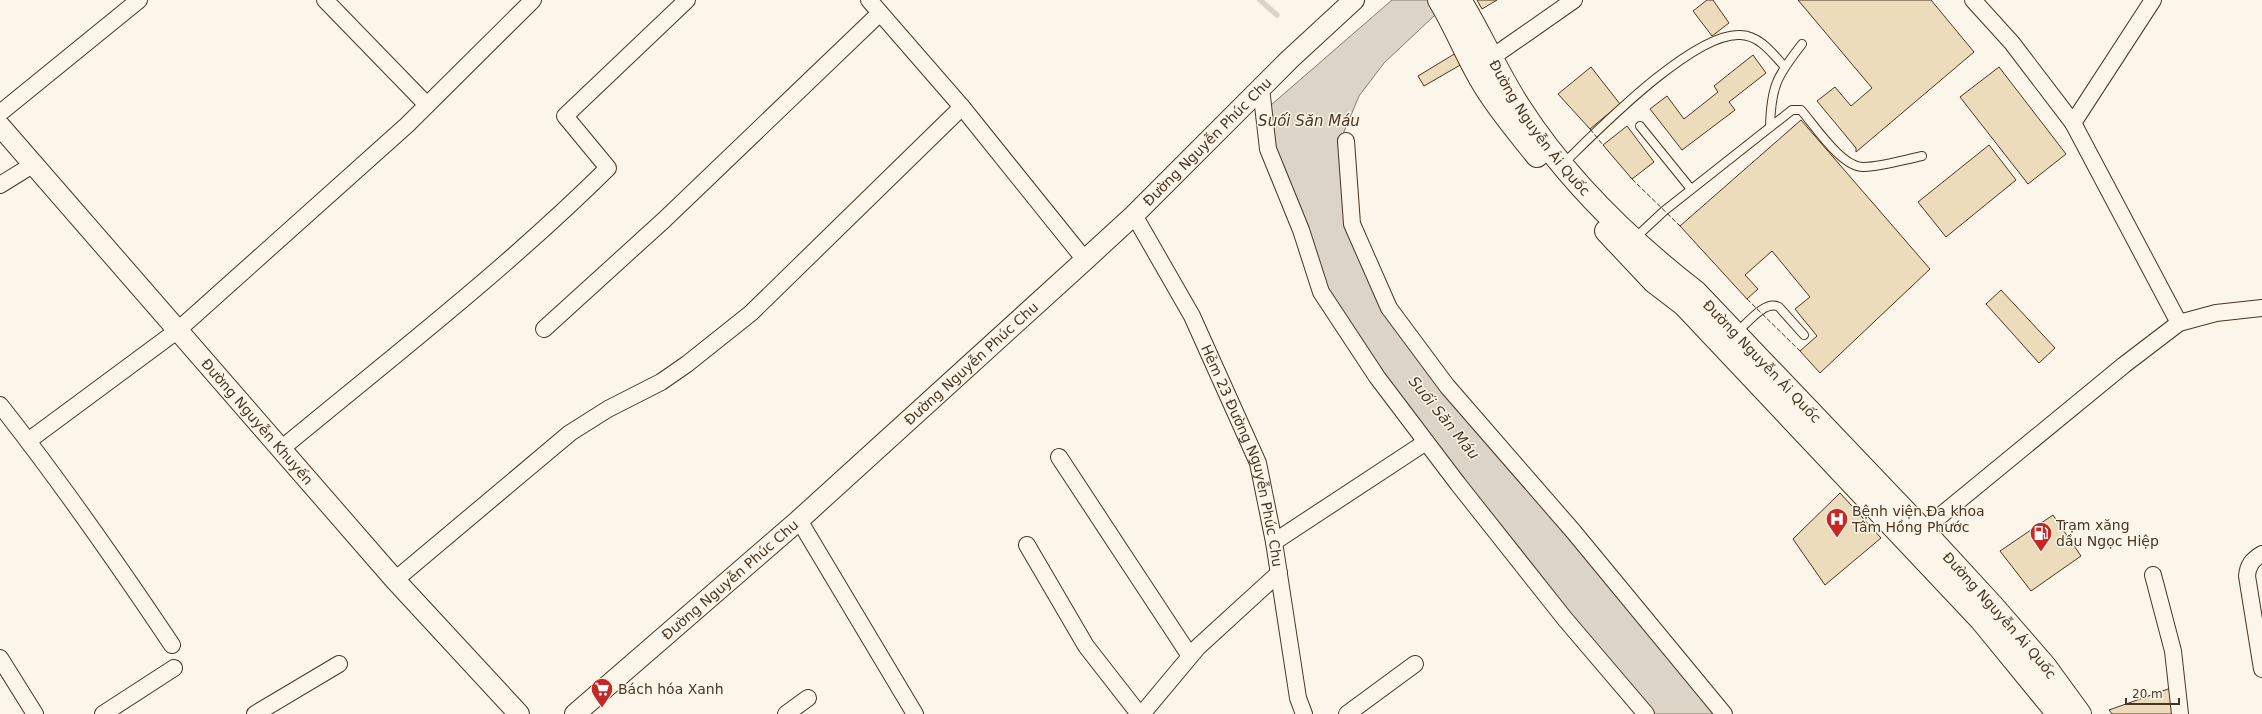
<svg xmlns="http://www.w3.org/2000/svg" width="2262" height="714" font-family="'DejaVu Sans',sans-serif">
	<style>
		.water { fill: #dcd4c6; stroke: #887966 }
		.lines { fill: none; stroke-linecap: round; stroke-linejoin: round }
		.stream { stroke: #dcd4c6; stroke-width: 5.5 }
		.building { fill: #ecdcbc; stroke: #4a3520 }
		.service-casing { stroke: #4a3520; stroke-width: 10 }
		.minor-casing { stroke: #4a3520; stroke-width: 18 }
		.tertiary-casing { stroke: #4a3520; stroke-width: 22 }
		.primary-casing { stroke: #4a3520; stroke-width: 24 }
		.service { stroke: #fbf6e9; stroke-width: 8 }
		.minor { stroke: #fbf6e9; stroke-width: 16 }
		.tertiary { stroke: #fbf6e9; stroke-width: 20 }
		.primary { stroke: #fbf6e9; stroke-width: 22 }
		.fence { stroke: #4a3520; stroke-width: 1; stroke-dasharray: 5 2; stroke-linecap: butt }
		.labels { text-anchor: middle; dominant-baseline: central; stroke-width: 3; stroke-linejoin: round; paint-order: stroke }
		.street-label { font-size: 14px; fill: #4a3520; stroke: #fbf6e9 }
		.poi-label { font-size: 14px; fill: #4a3520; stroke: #fbf6e9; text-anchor: start }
		.water-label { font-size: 15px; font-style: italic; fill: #4a3520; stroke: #fbf6e9 }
	</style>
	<rect width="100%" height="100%" fill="#fbf6e9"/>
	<path class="water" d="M 1392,0 L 1451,0 L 1384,63 L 1359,96 L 1341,139 L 1346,226 L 1385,311 L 1494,447 L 1717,714 L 1655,714 L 1567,613 L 1484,507 L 1383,373 L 1327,289 L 1274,148 L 1271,105 Z"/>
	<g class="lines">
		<path class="stream" d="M 1260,0 L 1277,15"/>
	</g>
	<g class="building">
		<path d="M 1477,0 L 1497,0 L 1482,9 Z"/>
		<path d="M 1707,0 L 1713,0 L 1729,23 L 1712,36 L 1693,11 Z"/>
		<path d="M 1798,0 L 1931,0 L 1974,52 L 1856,152 L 1856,148 L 1817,101 L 1835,87 L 1851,106 L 1872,88 Z"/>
		<path d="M 1456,53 L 1462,64 L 1424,86 L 1418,76 Z"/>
		<path d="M 1753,55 L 1766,73 L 1729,102 L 1735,110 L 1682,150 L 1650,109 L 1667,96 L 1684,119 L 1718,92 L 1714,86 Z"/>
		<path d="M 1591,67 L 1620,104 L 1590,129 L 1558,94 Z"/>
		<path d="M 1999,67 L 2066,154 L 2028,184 L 1960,97 Z"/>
		<path d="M 1801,120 L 1930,269 L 1820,373 L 1800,351 L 1817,336 L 1795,309 L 1810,297 L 1772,251 L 1745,275 L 1758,289 L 1747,299 L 1680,226 Z"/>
		<path d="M 1627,126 L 1654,162 L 1632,179 L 1603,145 Z"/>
		<path d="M 1989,145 L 2016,180 L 1946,237 L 1918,202 Z"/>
		<path d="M 2001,290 L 2055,348 L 2039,363 L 1986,304 Z"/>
		<path d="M 1840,493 L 1881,538 L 1825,585 L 1793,539 Z"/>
		<path d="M 2053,515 L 2081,556 L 2031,591 L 2000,551 Z"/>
		<path d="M 2171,688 L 2174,714 L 2112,714 L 2109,710 Z"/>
	</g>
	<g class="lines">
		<g class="service-casing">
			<g id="service">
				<path d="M 1640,126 L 1691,189"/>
				<path d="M 1770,127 C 1771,86 1777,76 1802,44"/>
				<path d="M 1563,164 C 1597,131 1694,31 1741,35 C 1760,36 1772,53 1784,66"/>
				<path d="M 1635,238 L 1664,211 L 1792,110 L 1801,110 C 1815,126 1842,168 1864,167 C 1883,166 1903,160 1922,156"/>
				<path d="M 1736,333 C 1746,325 1765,299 1779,307 L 1804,335"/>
			</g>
		</g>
		<g class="minor-casing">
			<g id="minor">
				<path d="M 325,0 L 427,105"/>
				<path d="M 869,0 L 962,107 L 1085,260"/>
				<path d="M 1973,0 L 2012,43 L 2073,123 L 2179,323"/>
				<path d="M 1491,58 L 1574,0"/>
				<path d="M 1261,88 L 1268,149 L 1301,230 L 1321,292 L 1377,377 L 1458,484 L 1565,619 L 1646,714"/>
				<path d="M 0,113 L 139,0"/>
				<path d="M 2073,123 L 2153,0"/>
				<path d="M 1346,141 L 1352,224 L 1389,308 L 1447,386 L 1573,531 L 1724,714"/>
				<path d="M 0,185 L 34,164"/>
				<path id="s1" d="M 1134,215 L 1192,316 L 1258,463 L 1274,542 L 1298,698 L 1304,714"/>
				<path d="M 544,329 L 664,220 L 880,13"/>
				<path d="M 0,405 C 61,482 117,563 172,645"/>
				<path d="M 28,441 L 178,330 L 407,125 L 533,0"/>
				<path d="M 281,449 C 391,358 506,269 608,168 L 565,116 L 687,0"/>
				<path d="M 1059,457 L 1190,656"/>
				<path d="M 799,520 L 915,714"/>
				<path d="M 1923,530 L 2124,365 L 2179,323 L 2216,313 L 2262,308"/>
				<path d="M 1274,542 L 1426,442"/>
				<path d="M 1027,545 L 1086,646 L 1139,714"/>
				<path d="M 2262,554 C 2252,560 2248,565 2247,576 L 2262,669"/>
				<path d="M 2153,575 L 2173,651 L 2180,714"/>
				<path d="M 395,580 L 570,433 L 608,409 L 661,382 L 687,364 L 751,313 L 962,107"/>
				<path d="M 0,658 L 35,714"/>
				<path d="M 103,714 L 174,668"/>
				<path d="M 255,714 L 339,664"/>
				<path d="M 786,714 L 808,698"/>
				<path d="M 1142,714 L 1198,647 L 1279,573"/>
				<path d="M 1347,714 L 1415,664"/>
			</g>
		</g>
		<g class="tertiary-casing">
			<g id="tertiary">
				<path id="s2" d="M 0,126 L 395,580 L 519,714"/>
				<path id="s3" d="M 575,714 L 799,520 L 1085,260 L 1134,215 L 1290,59 L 1354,0"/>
			</g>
		</g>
		<g class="primary-casing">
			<g id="primary">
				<path d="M 1439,0 C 1455,26 1466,55 1482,82 C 1497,108 1518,132 1537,156"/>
				<path id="s4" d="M 1460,0 C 1481,34 1497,72 1519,106 C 1565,178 1629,240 1696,292 L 1923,530 L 1992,605 L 2045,666 L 2080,714"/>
				<path d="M 1606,231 L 1654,282 L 1684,305 L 1981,620 L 2058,714"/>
			</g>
		</g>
		<use href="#service" class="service"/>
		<use href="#minor" class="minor"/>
		<use href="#tertiary" class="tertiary"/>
		<use href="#primary" class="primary"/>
		<g class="fence">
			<path d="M 1590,129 L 1603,145"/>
			<path d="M 1632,179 L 1680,226"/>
			<path d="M 1747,299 L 1800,351"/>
		</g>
	</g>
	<defs>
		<g id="hospital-pin" transform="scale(1.15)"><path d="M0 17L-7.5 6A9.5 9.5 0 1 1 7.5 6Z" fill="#c62828" stroke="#fbf6e9"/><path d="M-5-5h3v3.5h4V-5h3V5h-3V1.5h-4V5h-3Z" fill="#fff"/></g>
		<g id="fuel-pin" transform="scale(1.15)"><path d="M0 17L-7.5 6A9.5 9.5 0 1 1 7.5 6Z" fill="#c62828" stroke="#fbf6e9"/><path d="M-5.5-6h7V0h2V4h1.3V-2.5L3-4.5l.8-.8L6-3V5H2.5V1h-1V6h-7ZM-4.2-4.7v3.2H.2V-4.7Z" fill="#fff"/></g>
		<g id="supermarket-pin" transform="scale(1.15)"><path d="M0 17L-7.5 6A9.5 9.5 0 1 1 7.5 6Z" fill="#c62828" stroke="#fbf6e9"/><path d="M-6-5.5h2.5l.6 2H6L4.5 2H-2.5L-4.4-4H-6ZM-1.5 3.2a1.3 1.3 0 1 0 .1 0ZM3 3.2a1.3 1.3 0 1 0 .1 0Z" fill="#fff"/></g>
	</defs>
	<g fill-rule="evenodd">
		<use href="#hospital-pin" x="1837" y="519"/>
		<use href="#fuel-pin" x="2041" y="533"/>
		<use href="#supermarket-pin" x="602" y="689"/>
	</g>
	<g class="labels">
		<g class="street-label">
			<text stroke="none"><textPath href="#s4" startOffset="151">Đường Nguyễn Ái Quốc</textPath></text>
			<text stroke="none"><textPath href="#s3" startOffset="853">Đường Nguyễn Phúc Chu</textPath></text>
			<text stroke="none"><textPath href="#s4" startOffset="475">Đường Nguyễn Ái Quốc</textPath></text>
			<text stroke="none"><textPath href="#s3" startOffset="529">Đường Nguyễn Phúc Chu</textPath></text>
			<text stroke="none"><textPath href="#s2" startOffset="392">Đường Nguyễn Khuyến</textPath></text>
			<text stroke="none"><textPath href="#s1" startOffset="266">Hẻm 23 Đường Nguyễn Phúc Chu</textPath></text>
			<text stroke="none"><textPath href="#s3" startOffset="205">Đường Nguyễn Phúc Chu</textPath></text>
			<text stroke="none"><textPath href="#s4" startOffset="823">Đường Nguyễn Ái Quốc</textPath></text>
		</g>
		<g class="poi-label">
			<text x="1852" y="511">Bệnh viện Đa khoa<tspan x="1852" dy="16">Tâm Hồng Phước</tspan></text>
			<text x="2056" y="525">Trạm xăng<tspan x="2056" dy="16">dầu Ngọc Hiệp</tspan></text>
			<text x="618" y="689">Bách hóa Xanh</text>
		</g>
		<g class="water-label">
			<text x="1309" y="121">Suối Săn Máu</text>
			<text transform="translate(1444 418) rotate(51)">Suối Săn Máu</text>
		</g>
	</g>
	<path d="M2126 698v6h53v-6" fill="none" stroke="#4a3520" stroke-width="2"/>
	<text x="2132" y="698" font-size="12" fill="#4a3520" stroke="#fbf6e9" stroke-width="3" paint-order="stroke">20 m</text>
</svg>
